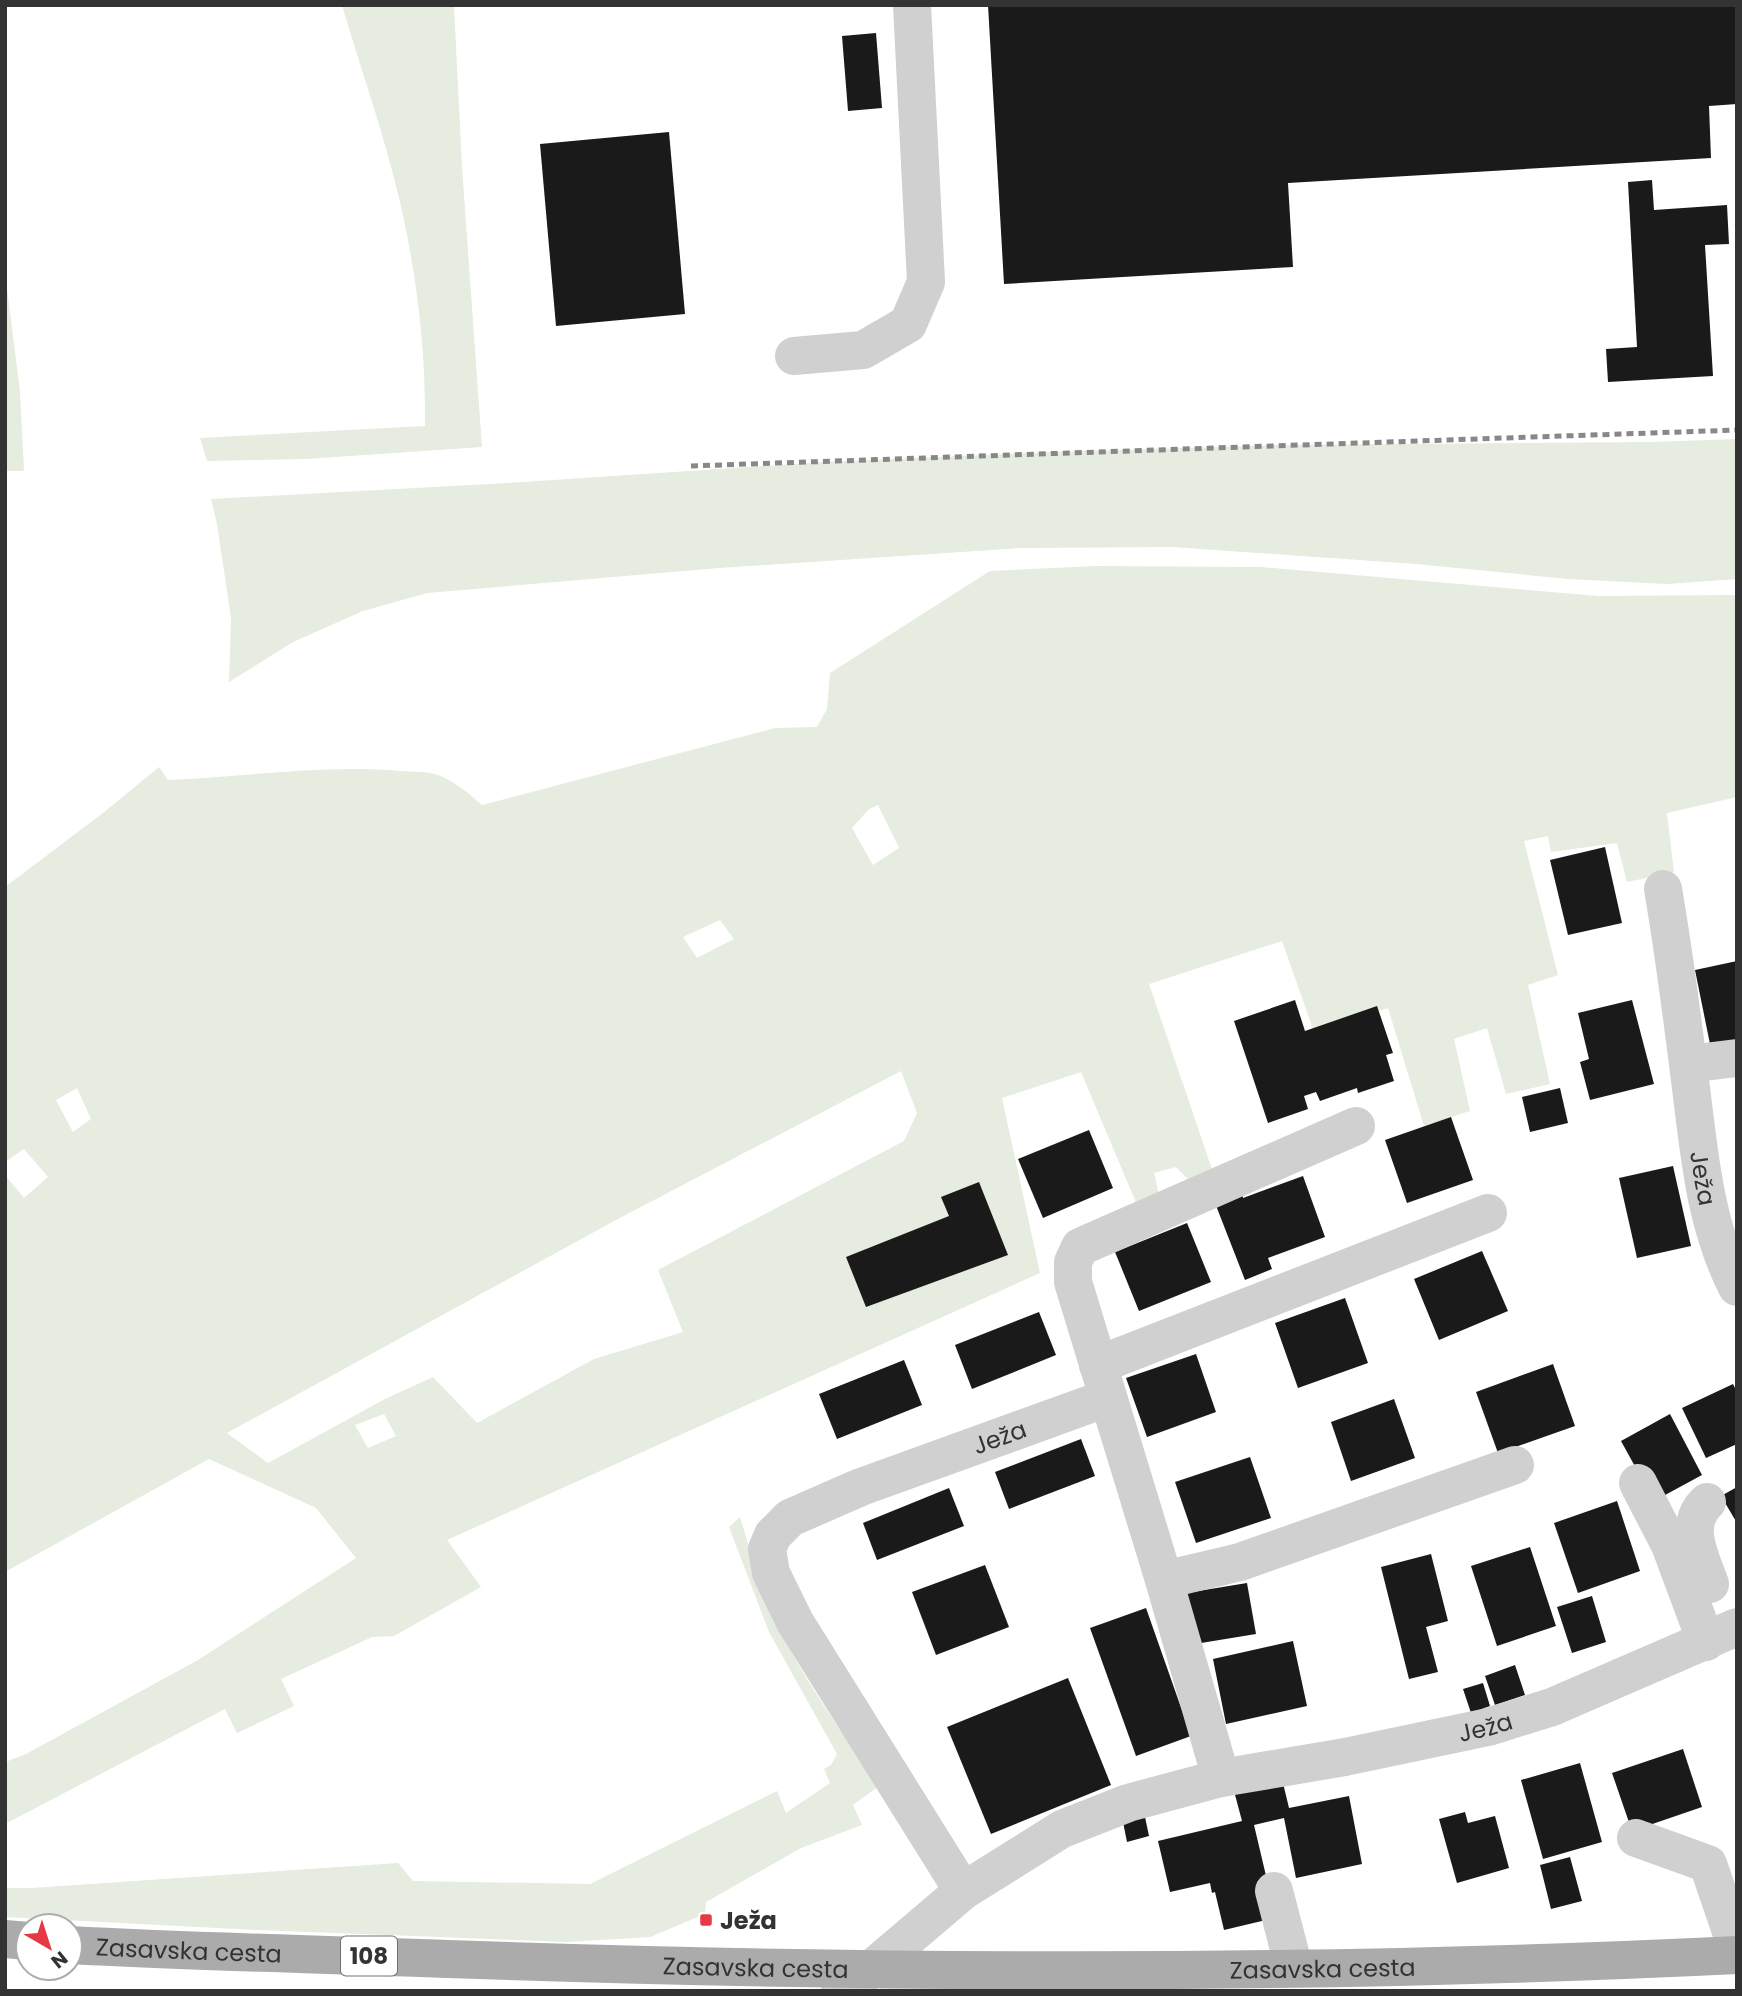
<svg xmlns="http://www.w3.org/2000/svg" width="1742" height="1996" font-family="Poppins,sans-serif">
	<style>
		.green { fill: #e6ecdf; fill-rule: evenodd }
		.building { fill: #1a1a1a }
		.lines { fill: none; stroke-linecap: round; stroke-linejoin: round }
		.minor { stroke: #d0d0d0; stroke-width: 38 }
		.major { stroke: #ababab; stroke-width: 38 }
		.rail { stroke: #888; stroke-width: 5; stroke-dasharray: 7 5; stroke-linecap: butt }
		.poi-dot { fill: #e63946; stroke: #fff; stroke-width: 2.5 }
		.labels { text-anchor: middle; dominant-baseline: central; stroke-width: 7; stroke-linejoin: round; paint-order: stroke }
		.shield { fill: #fff; stroke: #707070; stroke-width: 2 }
		.shield-label { font-size: 23px; font-weight: bold; fill: #333 }
		.street-label { font-size: 24px; fill: #333; stroke: #fff }
		.poi-label { font-size: 24px; font-weight: bold; fill: #333; stroke: #fff; text-anchor: start }
	</style>
	<rect width="100%" height="100%" fill="#fff"/>
	<g class="green">
		<path d="M 342,5 L 454,5 L 462,167 L 482,447 L 306,459 L 207,461 L 200,438 L 425,426 C 426,343 415,259 394,178 C 379,120 359,63 342,5 Z"/>
		<path d="M 5,272 L 20,392 L 24,471 L 5,471 Z"/>
		<path d="M 1737,439 L 1737,579 L 1667,584 L 1568,579 L 1416,564 L 1172,547 L 1022,548 L 719,568 L 427,593 L 363,611 L 293,642 L 229,682 L 231,618 L 217,524 L 211,499 L 508,483 L 825,462 L 1051,452 L 1281,445 L 1652,442 Z"/>
		<path d="M 1095,566 L 1260,567 L 1598,596 L 1737,595 L 1737,797 L 1667,813 L 1674,872 L 1627,882 L 1617,843 L 1551,852 L 1548,836 L 1524,841 L 1558,975 L 1528,985 L 1550,1084 L 1506,1094 L 1487,1028 L 1454,1039 L 1470,1111 L 1424,1126 L 1388,1008 L 1314,1032 L 1282,941 L 1149,984 L 1216,1181 L 1198,1189 L 1176,1167 L 1154,1173 L 1160,1199 L 1137,1205 L 1081,1072 L 1002,1098 L 1040,1273 L 447,1540 L 481,1587 L 394,1636 L 372,1637 L 281,1679 L 294,1706 L 237,1733 L 225,1709 L 5,1824 L 5,1762 L 26,1754 L 198,1660 L 356,1558 L 316,1508 L 209,1459 L 5,1572 L 5,1175 L 24,1198 L 48,1177 L 24,1149 L 5,1162 L 5,887 L 103,813 L 159,767 L 168,780 C 245,777 324,764 400,771 C 412,772 427,771 438,775 C 456,782 468,793 482,805 L 775,728 L 817,727 L 827,709 L 830,673 L 990,571 ZM 878,805 L 899,848 L 873,865 L 852,828 L 869,809 ZM 720,920 L 734,939 L 697,958 L 683,937 ZM 901,1071 L 917,1113 L 904,1141 L 658,1270 L 683,1332 L 594,1359 L 477,1423 L 433,1377 L 385,1399 L 268,1463 L 227,1433 L 616,1220 ZM 77,1088 L 91,1119 L 73,1132 L 56,1100 ZM 384,1414 L 396,1436 L 368,1448 L 355,1425 Z"/>
		<path d="M 740,1517 C 750,1549 758,1583 772,1614 C 800,1675 840,1730 879,1786 L 853,1805 L 862,1825 L 801,1848 L 706,1902 L 705,1914 L 650,1937 L 567,1942 L 258,1930 L 5,1917 L 5,1888 L 32,1888 L 398,1863 L 413,1881 L 590,1884 L 777,1791 L 786,1813 L 830,1783 L 824,1769 L 831,1765 L 837,1754 L 769,1632 L 729,1527 Z"/>
	</g>
	<g class="building">
		<path d="M 988,5 L 1737,5 L 1737,104 L 1709,106 L 1711,158 L 1288,183 L 1293,267 L 1004,284 Z"/>
		<path d="M 876,33 L 882,108 L 848,111 L 842,36 Z"/>
		<path d="M 669,132 L 685,314 L 556,326 L 540,144 Z"/>
		<path d="M 1652,180 L 1654,210 L 1727,205 L 1729,244 L 1705,245 L 1713,376 L 1608,382 L 1606,349 L 1637,347 L 1628,182 Z"/>
		<path d="M 1605,847 L 1622,923 L 1568,935 L 1550,860 Z"/>
		<path d="M 1737,961 L 1737,1044 L 1711,1049 L 1695,970 Z"/>
		<path d="M 1295,1000 L 1305,1031 L 1377,1006 L 1393,1053 L 1386,1055 L 1394,1081 L 1358,1093 L 1357,1088 L 1320,1101 L 1316,1092 L 1304,1096 L 1308,1109 L 1268,1123 L 1234,1021 Z"/>
		<path d="M 1632,1000 L 1654,1084 L 1590,1100 L 1580,1062 L 1589,1059 L 1578,1013 Z"/>
		<path d="M 1560,1088 L 1568,1123 L 1530,1132 L 1522,1097 Z"/>
		<path d="M 1451,1117 L 1473,1180 L 1407,1203 L 1385,1140 Z"/>
		<path d="M 1089,1130 L 1113,1188 L 1043,1218 L 1018,1159 Z"/>
		<path d="M 1673,1166 L 1691,1246 L 1637,1258 L 1619,1178 Z"/>
		<path d="M 1303,1176 L 1325,1237 L 1268,1258 L 1272,1269 L 1245,1280 L 1215,1203 L 1242,1193 L 1243,1198 Z"/>
		<path d="M 979,1182 L 1008,1255 L 866,1307 L 846,1257 L 949,1216 L 941,1197 Z"/>
		<path d="M 1187,1223 L 1211,1282 L 1139,1311 L 1115,1252 Z"/>
		<path d="M 1482,1251 L 1508,1311 L 1439,1340 L 1414,1279 Z"/>
		<path d="M 1345,1298 L 1368,1363 L 1298,1388 L 1275,1323 Z"/>
		<path d="M 1039,1312 L 1056,1355 L 972,1389 L 955,1345 Z"/>
		<path d="M 1196,1354 L 1216,1412 L 1147,1437 L 1126,1378 Z"/>
		<path d="M 904,1360 L 922,1405 L 837,1439 L 819,1394 Z"/>
		<path d="M 1553,1364 L 1575,1426 L 1498,1453 L 1476,1392 Z"/>
		<path d="M 1733,1384 L 1737,1392 L 1737,1444 L 1706,1458 L 1682,1408 Z"/>
		<path d="M 1394,1399 L 1415,1458 L 1351,1481 L 1331,1422 Z"/>
		<path d="M 1670,1414 L 1702,1475 L 1654,1501 L 1621,1441 Z"/>
		<path d="M 1081,1439 L 1095,1476 L 1009,1509 L 995,1472 Z"/>
		<path d="M 1250,1457 L 1271,1518 L 1196,1543 L 1175,1482 Z"/>
		<path d="M 1737,1487 L 1737,1523 L 1721,1496 Z"/>
		<path d="M 949,1488 L 964,1526 L 877,1560 L 863,1523 Z"/>
		<path d="M 1617,1501 L 1640,1571 L 1578,1593 L 1554,1523 Z"/>
		<path d="M 1530,1547 L 1556,1626 L 1497,1646 L 1471,1566 Z"/>
		<path d="M 1431,1554 L 1448,1621 L 1426,1627 L 1438,1672 L 1409,1679 L 1381,1567 Z"/>
		<path d="M 985,1565 L 1009,1627 L 936,1655 L 912,1592 Z"/>
		<path d="M 1247,1583 L 1256,1634 L 1195,1644 L 1186,1593 Z"/>
		<path d="M 1592,1596 L 1606,1642 L 1572,1653 L 1557,1607 Z"/>
		<path d="M 1146,1608 L 1191,1736 L 1136,1756 L 1090,1628 Z"/>
		<path d="M 1293,1641 L 1307,1706 L 1226,1724 L 1213,1659 Z"/>
		<path d="M 1515,1665 L 1525,1695 L 1495,1705 L 1485,1676 Z"/>
		<path d="M 1068,1678 L 1111,1785 L 991,1834 L 947,1727 Z"/>
		<path d="M 1483,1683 L 1490,1706 L 1471,1713 L 1463,1689 Z"/>
		<path d="M 1683,1749 L 1702,1807 L 1632,1831 L 1612,1773 Z"/>
		<path d="M 1580,1763 L 1602,1842 L 1543,1859 L 1521,1780 Z"/>
		<path d="M 1282,1779 L 1289,1808 L 1349,1796 L 1362,1864 L 1296,1878 L 1284,1818 L 1254,1825 L 1267,1880 L 1257,1882 L 1266,1920 L 1224,1930 L 1215,1892 L 1212,1893 L 1210,1883 L 1170,1892 L 1158,1841 L 1242,1821 L 1234,1791 Z"/>
		<path d="M 1465,1812 L 1468,1823 L 1495,1816 L 1509,1868 L 1457,1883 L 1439,1819 Z"/>
		<path d="M 1145,1817 L 1149,1836 L 1127,1842 L 1123,1822 Z"/>
		<path d="M 1570,1857 L 1582,1901 L 1551,1909 L 1540,1865 Z"/>
	</g>
	<g class="lines">
		<g class="minor">
			<path d="M 794,356 L 863,350 L 908,324 L 926,282 L 912,5"/>
			<path id="s1" d="M 1663,889 C 1674,952 1682,1016 1690,1080 C 1699,1150 1704,1223 1737,1287"/>
			<path d="M 1688,1064 L 1737,1058"/>
			<path d="M 1098,1365 L 1488,1213"/>
			<path d="M 1638,1483 L 1670,1545 L 1706,1642"/>
			<path d="M 1707,1502 C 1683,1525 1700,1556 1710,1584"/>
			<path d="M 1164,1580 L 1240,1562 L 1515,1465"/>
			<path d="M 1221,1778 L 1164,1580 L 1073,1282 L 1073,1262 L 1080,1247 L 1356,1126"/>
			<path d="M 1636,1838 L 1708,1864 L 1737,1949"/>
			<path id="s2" d="M 963,1891 L 795,1622 L 771,1573 L 767,1549 L 773,1535 L 790,1518 L 861,1487 L 1107,1398"/>
			<path d="M 1274,1891 L 1294,1968"/>
			<path id="s3" d="M 840,1991 L 869,1971 L 963,1891 L 1062,1829 L 1128,1803 L 1221,1778 L 1345,1757 L 1488,1727 L 1552,1707 L 1737,1627"/>
		</g>
		<g class="major">
			<path d="M 5,1939 L 28,1941"/>
			<path id="s4" d="M 70,1945 C 195,1952 321,1954 447,1959 C 877,1974 1307,1976 1737,1955"/>
		</g>
		<path class="rail" d="M 691,466 L 1737,430"/>
	</g>
	<rect class="poi-dot" x="699" y="1913" width="14" height="14" rx="3.5"/>
	<g class="labels">
		<rect class="shield" x="341" y="1936.5" width="56" height="39" rx="5"/>
		<g class="shield-label">
			<text x="369" y="1956">108</text>
		</g>
		<g class="street-label">
			<text stroke="none"><textPath href="#s1" startOffset="292">Ježa</textPath></text>
			<text stroke="none"><textPath href="#s2" startOffset="660">Ježa</textPath></text>
			<text stroke="none"><textPath href="#s3" startOffset="712">Ježa</textPath></text>
			<text stroke="none"><textPath href="#s4" startOffset="119">Zasavska cesta</textPath></text>
			<text stroke="none"><textPath href="#s4" startOffset="1253">Zasavska cesta</textPath></text>
			<text stroke="none"><textPath href="#s4" startOffset="686">Zasavska cesta</textPath></text>
		</g>
		<g class="poi-label">
			<text x="720" y="1920">Ježa</text>
		</g>
	</g>
	<rect width="1742" height="1996" fill="none" stroke="#333333" stroke-width="14"/>
	<g transform="translate(49 1947) rotate(141)"><circle r="33" fill="#ffffff" stroke="#adadad" stroke-width="2"/>
	<path d="M0-5L12 26L0 18L-12 26Z" fill="#e63946"/>
	<text y="-10" font-size="19" font-weight="bold" text-anchor="middle" fill="#333333">N</text>
	</g>
</svg>
